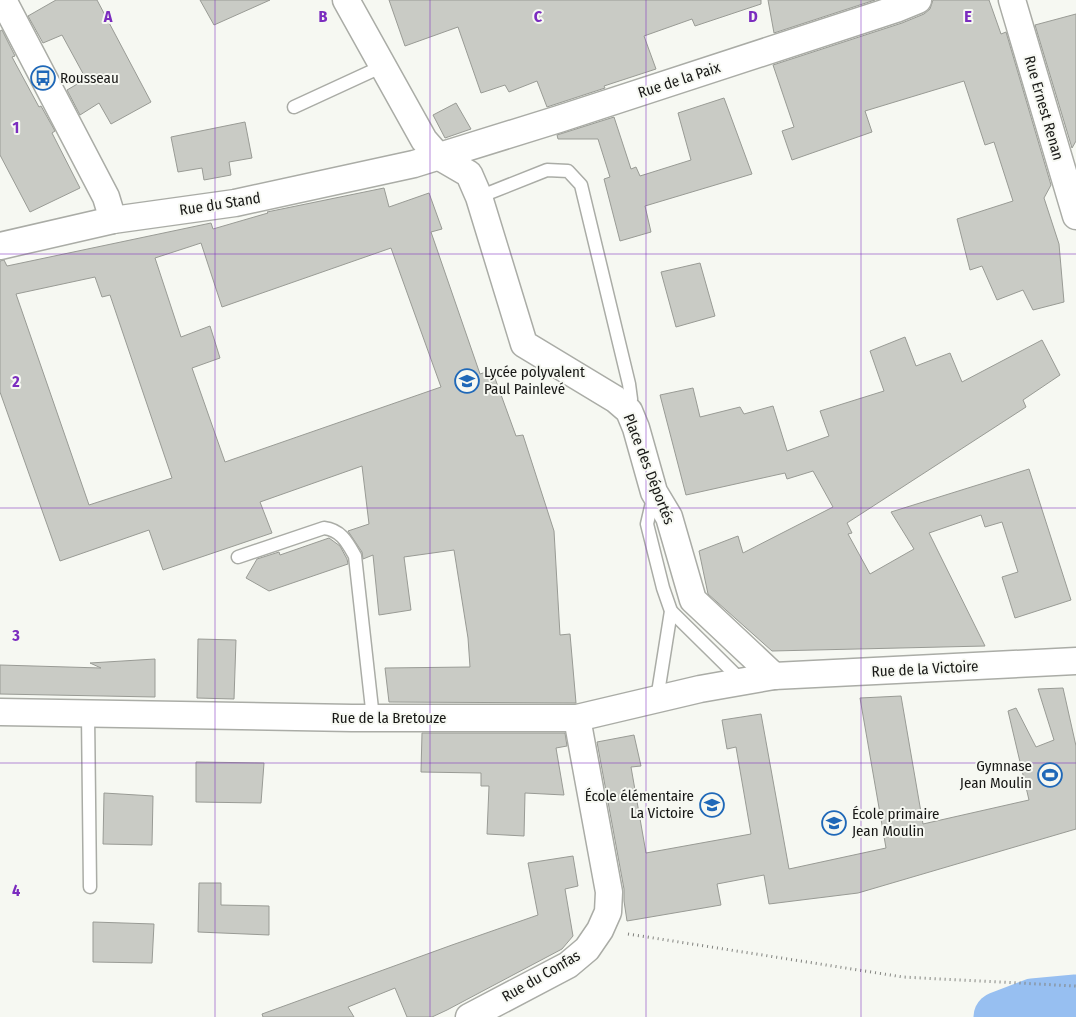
<svg xmlns="http://www.w3.org/2000/svg" width="1076" height="1017" font-family="'Fira Sans Condensed',sans-serif">
	<style>
		.green { fill: #d7eaad }
		.lines { fill: none; stroke-linecap: round; stroke-linejoin: round }
		.river { stroke: #97bff1; stroke-width: 51 }
		.building { fill: #c9cbc5; stroke: #999b95; fill-rule: evenodd }
		.lane-casing { stroke: #aaaca6; stroke-width: 15 }
		.street-casing { stroke: #aaaca6; stroke-width: 29 }
		.path { stroke: #82837f; stroke-width: 3; stroke-dasharray: 1 4; stroke-linecap: butt }
		.lane { stroke: #fff; stroke-width: 12 }
		.street { stroke: #fff; stroke-width: 26 }
		.grid { fill: none; stroke: #7b2cbf; stroke-width: 1; stroke-opacity: 0.55 }
		.labels { text-anchor: middle; dominant-baseline: central; stroke-width: 4; stroke-linejoin: round; paint-order: stroke }
		.poi-label { font-size: 15px; fill: #181816; stroke: #f6f8f2; text-anchor: start }
		.street-label { font-size: 15px; fill: #181816; stroke: #f6f8f2 }
		.grid-label { font-size: 16px; text-anchor: middle; font-weight: bold; fill: #7b2cbf; stroke: #f6f8f2; stroke-width: 4; stroke-linejoin: round; paint-order: stroke }
	</style>
	<rect width="100%" height="100%" fill="#f6f8f2"/>
	<path class="green" d="M 1076,1009 L 1076,1017 L 1018,1017 L 1030,1013 Z"/>
	<g class="lines">
		<path class="river" d="M 999,1017 L 1033,1004 L 1076,1000"/>
	</g>
	<g class="building">
		<path d="M 56,0 L 97,0 L 151,102 L 111,124 L 99,103 L 80,115 L 67,90 L 86,79 L 62,35 L 43,43 L 28,16 Z"/>
		<path d="M 200,0 L 270,0 L 214,25 Z"/>
		<path d="M 389,0 L 761,0 L 761,4 L 695,26 L 692,19 L 644,36 L 656,69 L 604,86 L 605,88 L 547,107 L 537,81 L 509,92 L 505,85 L 481,93 L 458,27 L 405,46 Z"/>
		<path d="M 768,0 L 875,0 L 774,33 Z"/>
		<path d="M 933,0 L 989,0 L 1001,34 L 1006,32 L 1051,185 L 1044,198 L 1059,244 L 1064,302 L 1033,310 L 1023,290 L 997,300 L 982,266 L 970,270 L 957,219 L 1013,201 L 994,142 L 985,145 L 964,81 L 865,111 L 872,132 L 792,160 L 782,131 L 794,127 L 773,65 L 902,23 L 924,14 L 930,9 Z"/>
		<path d="M 1076,14 L 1076,141 L 1072,148 L 1035,25 Z"/>
		<path d="M 2,30 L 15,56 L 12,57 L 39,107 L 41,106 L 55,131 L 52,133 L 80,188 L 30,212 L 0,155 L 0,31 Z"/>
		<path d="M 724,98 L 752,174 L 645,206 L 651,232 L 620,241 L 604,179 L 610,177 L 598,139 L 558,139 L 557,135 L 614,117 L 631,169 L 636,167 L 640,176 L 691,160 L 678,113 Z"/>
		<path d="M 456,103 L 471,129 L 445,138 L 433,115 Z"/>
		<path d="M 245,122 L 252,158 L 229,162 L 231,175 L 204,180 L 202,168 L 178,172 L 171,137 Z"/>
		<path d="M 384,188 L 389,207 L 429,193 L 442,229 L 431,232 L 480,374 L 492,370 L 516,436 L 523,435 L 554,531 L 560,635 L 570,634 L 576,703 L 389,702 L 385,668 L 470,667 L 468,638 L 454,550 L 404,557 L 411,610 L 379,615 L 373,555 L 363,559 L 362,552 L 348,531 L 369,524 L 362,466 L 260,502 L 272,533 L 163,570 L 149,530 L 60,561 L 0,392 L 0,261 L 4,260 L 7,266 L 211,223 L 213,229 L 268,213 L 267,212 ZM 201,243 L 222,307 L 391,248 L 441,387 L 225,462 L 192,368 L 220,358 L 210,326 L 181,337 L 155,258 ZM 95,277 L 102,297 L 110,295 L 172,478 L 89,505 L 16,294 Z"/>
		<path d="M 700,263 L 715,316 L 676,327 L 661,272 Z"/>
		<path d="M 905,337 L 916,366 L 950,353 L 962,382 L 1042,340 L 1060,375 L 1023,400 L 1026,407 L 847,523 L 852,533 L 848,534 L 870,574 L 914,549 L 891,512 L 1029,469 L 1071,600 L 1015,618 L 1002,577 L 1018,572 L 1002,522 L 985,527 L 981,515 L 929,533 L 985,646 L 772,651 L 708,594 L 699,551 L 738,536 L 743,553 L 833,507 L 813,471 L 787,479 L 785,473 L 686,495 L 660,395 L 693,388 L 700,417 L 740,407 L 744,414 L 773,406 L 787,451 L 829,436 L 820,411 L 884,391 L 870,351 Z"/>
		<path d="M 329,538 L 340,546 L 347,559 L 348,564 L 269,591 L 246,578 L 257,559 L 279,552 L 280,555 Z"/>
		<path d="M 198,639 L 236,640 L 234,699 L 197,698 Z"/>
		<path d="M 155,659 L 155,697 L 0,694 L 0,665 L 101,668 L 90,663 Z"/>
		<path d="M 1063,688 L 1076,746 L 1076,829 L 858,893 L 769,904 L 764,875 L 717,884 L 721,905 L 627,921 L 624,901 L 624,889 L 597,742 L 634,735 L 641,766 L 631,767 L 646,853 L 751,834 L 736,747 L 727,749 L 722,720 L 761,714 L 789,869 L 886,848 L 860,698 L 901,696 L 923,824 L 1029,800 L 1008,711 L 1016,708 L 1036,747 L 1054,740 L 1038,689 Z"/>
		<path d="M 422,733 L 565,733 L 567,746 L 556,748 L 564,795 L 525,793 L 524,836 L 487,834 L 489,786 L 481,786 L 481,773 L 421,772 Z"/>
		<path d="M 196,762 L 264,763 L 261,803 L 196,802 Z"/>
		<path d="M 104,793 L 153,796 L 152,845 L 103,844 Z"/>
		<path d="M 573,856 L 578,886 L 565,889 L 573,936 L 562,949 L 447,1010 L 432,1017 L 407,1017 L 395,988 L 348,1007 L 354,1017 L 263,1017 L 262,1014 L 452,945 L 538,915 L 528,863 Z"/>
		<path d="M 199,883 L 221,883 L 221,905 L 269,906 L 269,935 L 198,932 Z"/>
		<path d="M 93,922 L 154,924 L 152,963 L 93,962 Z"/>
	</g>
	<g class="lines">
		<g class="lane-casing">
			<g id="lane">
				<path d="M 294,107 L 383,66"/>
				<path d="M 479,197 L 547,170 L 568,171 L 581,185 L 629,384 L 631,399 L 629,411"/>
				<path d="M 654,494 L 647,524 L 663,588 L 671,611 L 657,699"/>
				<path d="M 238,557 L 324,528 C 341,530 347,542 355,556 L 373,718"/>
				<path d="M 671,611 L 742,681"/>
				<path d="M 88,714 L 90,887"/>
			</g>
		</g>
		<g class="street-casing">
			<g id="street">
				<path d="M 3,0 L 106,197 L 113,220"/>
				<path d="M 346,0 L 424,140 L 438,156 L 469,174 L 479,197 L 524,344 L 615,399 L 629,411 L 636,428 L 654,492 L 669,517 L 693,600 L 774,676"/>
				<path d="M 1012,0 L 1076,216"/>
				<path d="M 0,246 L 113,220 L 235,203 L 414,164 L 559,119 L 896,9 L 918,0"/>
				<path d="M 0,712 L 352,718 L 577,718 L 700,689 L 774,676 L 1076,661"/>
				<path d="M 469,1017 L 568,965 L 587,949 L 600,930 L 608,912 L 609,892 L 577,718"/>
			</g>
		</g>
		<path class="path" d="M 628,934 L 903,977 L 1076,986"/>
		<use href="#lane" class="lane"/>
		<use href="#street" class="street"/>
	</g>
	<path class="grid" d="M 215,0 L 215,1017M 430,0 L 430,1017M 646,0 L 646,1017M 861,0 L 861,1017M 0,254 L 1076,254M 0,508 L 1076,508M 0,763 L 1076,763"/>
	<defs>
		<g id="bus-ring" transform="scale(1.25)"><circle r="9.5" fill="#f6f8f2" stroke="#1f68b8" stroke-width="1.5"/><path d="M-5-6H5V4H4V6H2V4H-2V6H-4V4H-5ZM-3.5-4V0h7V-4ZM-3.5 1.2v1.5H-2V1.2ZM2 1.2v1.5H3.5V1.2Z" fill="#1f68b8"/></g>
		<g id="school-ring" transform="scale(1.25)"><circle r="9.5" fill="#f6f8f2" stroke="#1f68b8" stroke-width="1.5"/><path d="M0-5L7-2L0 1L-7-2ZM-4 1L0 2.5L4 1V4Q0 6-4 4Z" fill="#1f68b8"/></g>
		<g id="stadium-ring" transform="scale(1.25)"><circle r="9.5" fill="#f6f8f2" stroke="#1f68b8" stroke-width="1.5"/><path d="M0-5a6.5 5 0 1 0 0 10a6.5 5 0 1 0 0-10ZM-3.5-1.8h7v3.6h-7Z" fill="#1f68b8"/></g>
	</defs>
	<g fill-rule="evenodd">
		<use href="#bus-ring" x="43" y="78"/>
		<use href="#school-ring" x="467" y="381"/>
		<use href="#stadium-ring" x="1050" y="775"/>
		<use href="#school-ring" x="712" y="805"/>
		<use href="#school-ring" x="834" y="823"/>
	</g>
	<g class="labels">
		<g class="poi-label">
			<text x="60" y="78">Rousseau</text>
			<text x="484" y="372">Lycée polyvalent<tspan x="484" dy="17">Paul Painlevé</tspan></text>
			<text x="1032" y="766" text-anchor="end">Gymnase<tspan x="1032" dy="17">Jean Moulin</tspan></text>
			<text x="694" y="796" text-anchor="end">École élémentaire<tspan x="694" dy="17">La Victoire</tspan></text>
			<text x="852" y="814">École primaire<tspan x="852" dy="17">Jean Moulin</tspan></text>
		</g>
		<g class="street-label">
			<text transform="translate(679 80) rotate(-18)">Rue de la Paix</text>
			<text transform="translate(1044 108) rotate(74)">Rue Ernest Renan</text>
			<text transform="translate(220 204) rotate(-9)">Rue du Stand</text>
			<text transform="translate(649 469) rotate(69)">Place des Déportés</text>
			<text transform="translate(925 669) rotate(-3)">Rue de la Victoire</text>
			<text x="389" y="718">Rue de la Bretouze</text>
			<text transform="translate(541 976) rotate(-30)">Rue du Confas</text>
		</g>
	</g>
	<g class="grid-label">
		<text x="108" y="22">A</text>
		<text x="323" y="22">B</text>
		<text x="538" y="22">C</text>
		<text x="753" y="22">D</text>
		<text x="968" y="22">E</text>
		<text x="16" y="133">1</text>
		<text x="16" y="387">2</text>
		<text x="16" y="641">3</text>
		<text x="16" y="896">4</text>
	</g>
</svg>
